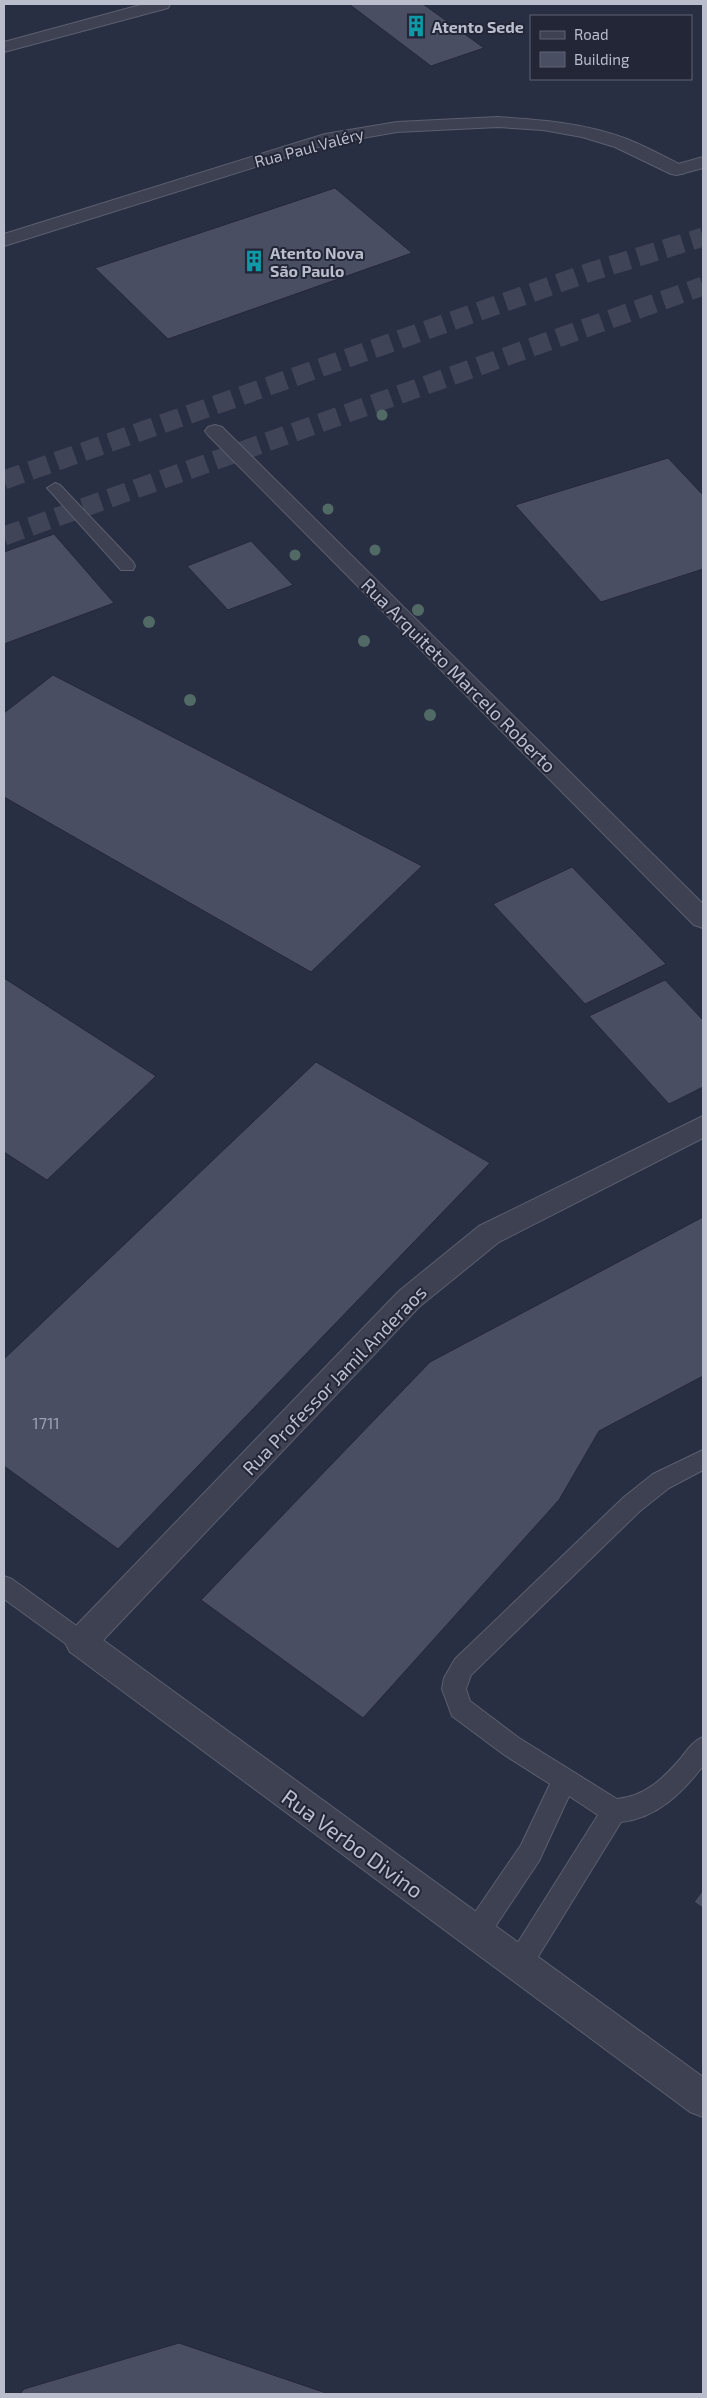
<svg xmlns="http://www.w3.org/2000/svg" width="707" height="2398" font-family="'Exo 2',sans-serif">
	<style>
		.building { fill: #494e63; stroke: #242839 }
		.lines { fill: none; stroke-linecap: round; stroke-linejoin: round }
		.secondary-tunnel { stroke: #3f4457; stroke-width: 19; stroke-dasharray: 19 9; stroke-linecap: butt }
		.service-casing { stroke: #5b5f6f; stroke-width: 2 }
		.minor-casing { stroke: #5b5f6f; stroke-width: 2 }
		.tertiary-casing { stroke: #5b5f6f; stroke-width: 2 }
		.service { fill: #3d4152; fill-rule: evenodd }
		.minor { fill: #3d4152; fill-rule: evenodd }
		.tertiary { fill: #3d4152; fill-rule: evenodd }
		.tree { fill: #526a66 }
		.labels { text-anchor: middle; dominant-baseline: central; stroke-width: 4; stroke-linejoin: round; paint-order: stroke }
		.far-poi-label { font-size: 16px; font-weight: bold; fill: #babdcb; stroke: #222637; text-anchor: start }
		.far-street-label { font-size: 16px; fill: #babdcb; stroke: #222637 }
		.number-label { font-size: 16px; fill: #9ea1b1 }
		.street-label { font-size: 19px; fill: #babdcb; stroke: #222637 }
		.near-street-label { font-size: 22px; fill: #babdcb; stroke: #222637 }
	</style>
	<rect width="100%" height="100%" fill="#292f42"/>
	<g class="building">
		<path d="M 349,4 L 423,4 L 484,48 L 431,66 Z"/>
		<path d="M 335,188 L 412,253 L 168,339 L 95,268 Z"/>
		<path d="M 668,458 L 703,495 L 703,569 L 601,602 L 515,505 Z"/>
		<path d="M 54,534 L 114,603 L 4,644 L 4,552 Z"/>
		<path d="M 251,541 L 293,585 L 228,610 L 187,566 Z"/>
		<path d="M 53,675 L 422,866 L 311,972 L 4,797 L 4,713 Z"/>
		<path d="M 572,867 L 666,964 L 585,1004 L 493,904 Z"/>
		<path d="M 4,978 L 156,1076 L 47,1180 L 4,1152 Z"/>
		<path d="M 665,980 L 703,1020 L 703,1087 L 669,1104 L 589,1016 Z"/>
		<path d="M 316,1062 L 490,1163 L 118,1549 L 4,1466 L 4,1359 Z"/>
		<path d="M 703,1217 L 703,1376 L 599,1431 L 559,1500 L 363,1718 L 201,1600 L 430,1362 Z"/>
		<path d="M 703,1890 L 703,1908 L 694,1902 Z"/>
		<path d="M 179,2343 L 329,2394 L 20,2394 L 24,2389 Z"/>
	</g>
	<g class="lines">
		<g class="secondary-tunnel">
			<path d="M 4,480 L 590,272 L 703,237"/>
			<path d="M 4,536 L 703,286"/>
		</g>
		<g class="service-casing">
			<g id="service">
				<path d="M 55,483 L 60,485 L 133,562 L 135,566 L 133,570 L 121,570 L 50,491 L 47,488 Z"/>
				<path d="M 703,1450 L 703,1470 L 669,1488 L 640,1511 L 471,1675 L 466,1689 L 470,1701 L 519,1738 L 617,1799 C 645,1796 663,1779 681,1758 C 688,1749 693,1741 703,1737 L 703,1766 C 682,1793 657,1818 621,1822 L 528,1973 L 519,1976 L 510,1973 L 507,1964 L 510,1955 L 598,1815 L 569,1796 L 539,1861 L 485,1942 L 476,1945 L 467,1942 L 464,1933 L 467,1924 L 521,1845 L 550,1784 L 503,1754 L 452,1716 L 442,1689 L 444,1678 L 455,1659 L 624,1497 L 653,1474 Z"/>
				<path d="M 4,1576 L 12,1579 L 89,1635 L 92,1642 L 89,1649 L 81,1652 L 73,1649 L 4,1599 Z"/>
			</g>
		</g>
		<g class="minor-casing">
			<g id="minor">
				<path d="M 144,4 L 170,4 L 168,8 L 4,52 L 4,42 Z"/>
				<path d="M 498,117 C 542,120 586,123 627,139 C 647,147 665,157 683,166 L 686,170 L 683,174 L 671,174 L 615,147 L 582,137 L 543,130 L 498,127 L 397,132 L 328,144 L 4,246 L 4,234 L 325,134 L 397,122 Z"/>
				<path d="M 215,425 L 222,427 L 703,904 L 703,928 L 694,925 L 208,435 L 205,431 L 208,427 Z"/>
				<path d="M 703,1116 L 703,1138 L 499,1242 L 419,1307 L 92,1652 L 81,1656 L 70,1652 L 65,1642 L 70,1632 L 399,1291 L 479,1226 Z"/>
			</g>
		</g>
		<g class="tertiary-casing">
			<g id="tertiary">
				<path d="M 703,157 L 703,168 L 677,175 L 671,174 L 668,170 L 671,166 Z"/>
				<path d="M 81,1628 L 92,1632 L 703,2077 L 703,2117 L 690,2112 L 70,1652 L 65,1642 L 70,1632 Z"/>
			</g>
		</g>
		<use href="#service" class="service"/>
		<use href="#minor" class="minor"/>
		<use href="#tertiary" class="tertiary"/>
	</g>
	<g class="tree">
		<circle cx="382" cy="415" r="5.5"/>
		<circle cx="328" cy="509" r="5.5"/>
		<circle cx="375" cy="550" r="5.5"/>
		<circle cx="295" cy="555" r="5.5"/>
		<circle cx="418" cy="610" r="6"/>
		<circle cx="149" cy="622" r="6"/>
		<circle cx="364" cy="641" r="6"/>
		<circle cx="190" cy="700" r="6"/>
		<circle cx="430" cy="715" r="6"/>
	</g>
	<defs>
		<g id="building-bare" transform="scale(1.725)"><path d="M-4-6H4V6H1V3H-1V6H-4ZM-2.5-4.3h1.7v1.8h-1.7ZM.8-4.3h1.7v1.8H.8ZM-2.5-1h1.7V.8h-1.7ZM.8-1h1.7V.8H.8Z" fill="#0f9aa8" stroke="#222637" stroke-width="2.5" paint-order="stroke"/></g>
	</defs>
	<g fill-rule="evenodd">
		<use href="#building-bare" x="416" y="26"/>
		<use href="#building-bare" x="254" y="261"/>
	</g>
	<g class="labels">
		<g class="far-poi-label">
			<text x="432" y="26">Atento Sede</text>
			<text x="270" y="252">Atento Nova<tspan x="270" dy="18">São Paulo</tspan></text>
		</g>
		<g class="far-street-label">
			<text transform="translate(309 147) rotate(-15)">Rua Paul Valéry</text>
		</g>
		<g class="number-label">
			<text x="46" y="1422">1711</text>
		</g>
		<g class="street-label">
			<text transform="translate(459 675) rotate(45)">Rua Arquiteto Marcelo Roberto</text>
			<text transform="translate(334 1380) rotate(-46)">Rua Professor Jamil Anderaos</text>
		</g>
		<g class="near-street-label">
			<text transform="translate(353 1843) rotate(36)">Rua Verbo Divino</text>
		</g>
	</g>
	<rect width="707" height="2398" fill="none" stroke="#babdcb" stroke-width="10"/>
	<rect x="530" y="15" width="162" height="65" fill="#222637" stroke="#5f6272"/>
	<rect x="540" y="31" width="25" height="8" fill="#3d4152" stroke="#5f6272"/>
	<text x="574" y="40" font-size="15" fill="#babdcb">Road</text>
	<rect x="540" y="52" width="25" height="15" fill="#494e63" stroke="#5f6272"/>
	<text x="574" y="65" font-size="15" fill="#babdcb">Building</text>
</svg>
